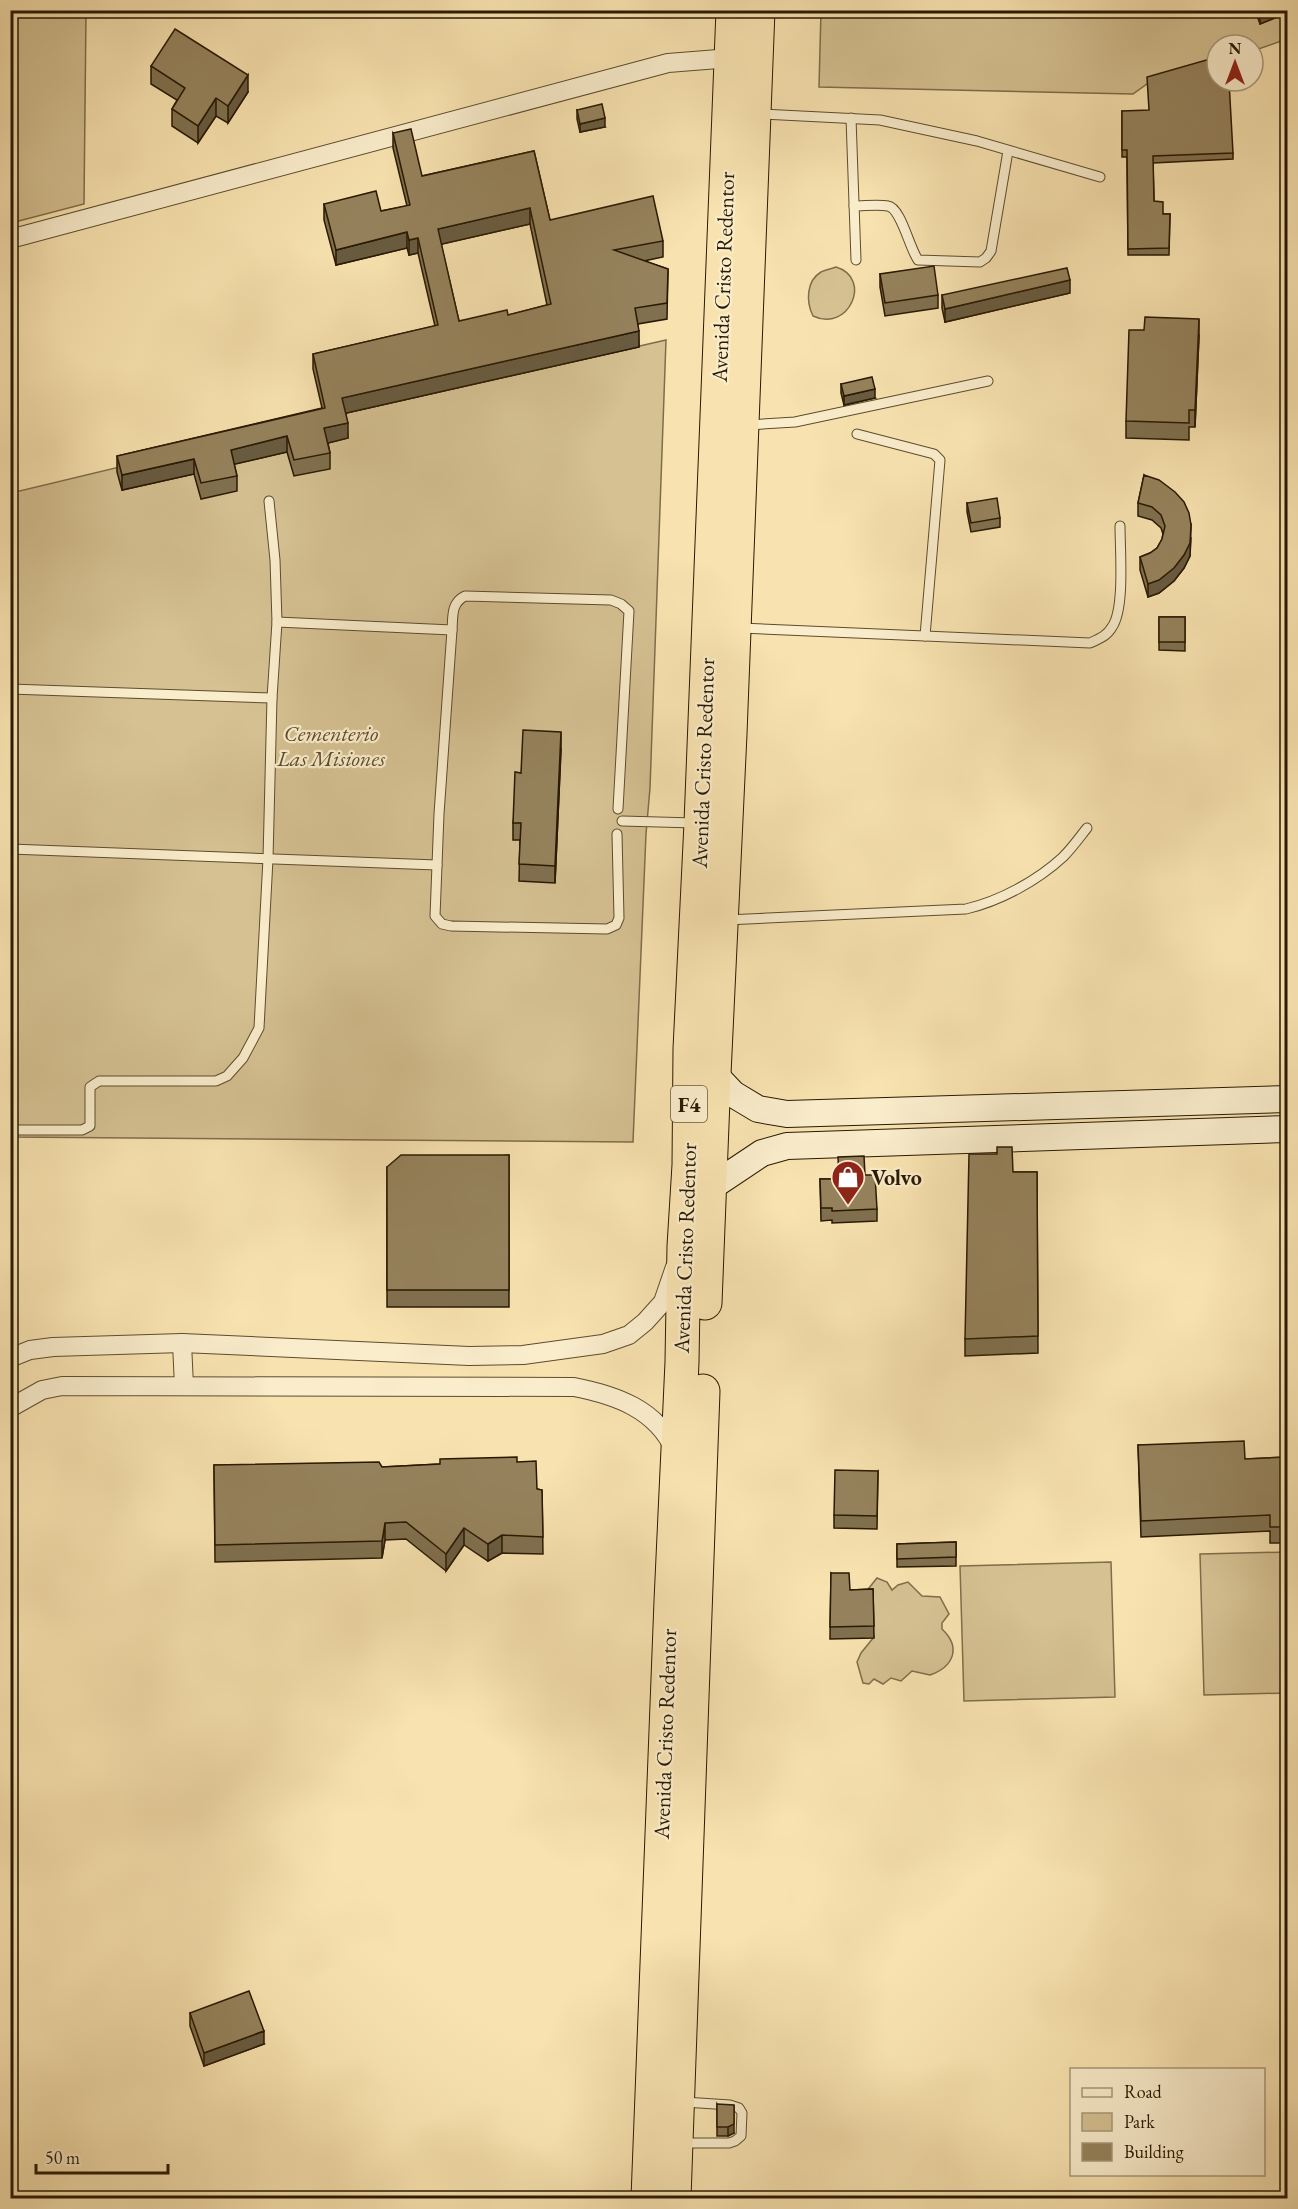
<svg xmlns="http://www.w3.org/2000/svg" width="1298" height="2209" font-family="'EB Garamond',serif">
	<style>
		.green { fill: #d5c192; stroke: #7f6d4a; stroke-width: 1.5 }
		.lines { fill: none; stroke-linecap: round; stroke-linejoin: round }
		.lane-casing { stroke: #5d4c2d; stroke-width: 11 }
		.street-casing { stroke: #5d4c2d; stroke-width: 20 }
		.secondary-casing { stroke: #291901; stroke-width: 28 }
		.highway-casing { stroke: #291901; stroke-width: 35 }
		.lane { stroke: #faedcc; stroke-width: 9 }
		.street { stroke: #faedcc; stroke-width: 18 }
		.secondary { stroke: #faedcc; stroke-width: 26 }
		.highway { stroke: #f8e3b0; stroke-width: 33 }
		.wall { fill: #80704f; stroke: #291901; stroke-width: 1.5; fill-rule: evenodd }
		.shaded-wall { fill: #685b40; stroke: #291901; stroke-width: 1.5 }
		.building { fill: #95825c; stroke: #291901; stroke-width: 1.5; fill-rule: evenodd }
		.labels { text-anchor: middle; dominant-baseline: central; stroke-width: 4.5; stroke-linejoin: round; paint-order: stroke }
		.shield { fill: #faedcc; stroke: #68593e; stroke-width: 1.5 }
		.shield-label { font-size: 21px; font-weight: bold; fill: #291901 }
		.street-label { font-size: 22px; fill: #291901; stroke: #faedcc }
		.park-label { font-size: 22px; font-style: italic; fill: #5d4b2c; stroke: #faedcc }
		.poi-label { font-size: 22px; font-weight: bold; fill: #291901; stroke: #faedcc; text-anchor: start }
	</style>
	<rect width="100%" height="100%" fill="#f8e3b0"/>
	<filter id="stains"><feTurbulence type="fractalNoise" baseFrequency=".00333" numOctaves="4"/><feColorMatrix values="0 0 0 0 .2 0 0 0 0 .09 0 0 0 0 .02 0 0 0 .5 -.17"/></filter>
	<radialGradient id="worn" r=".72"><stop offset=".6" stop-color="#630" stop-opacity="0"/><stop offset="1" stop-color="#630" stop-opacity=".3"/></radialGradient>
	<g class="green">
		<path d="M 11,10 L 86,11 L 84,204 L 11,223 Z"/>
		<path d="M 821,11 L 1287,11 L 1287,39 L 1253,51 L 1253,45 L 1217,45 L 1217,63 L 1147,84 L 1133,94 L 819,87 Z"/>
		<path d="M 836,267 C 873,278 849,333 813,316 C 806,302 806,281 821,272 C 825,270 831,269 836,267 Z"/>
		<path d="M 666,340 L 650,788 L 646,834 L 633,1142 L 11,1137 L 11,493 L 324,418 Z"/>
		<path d="M 1287,1552 L 1287,1693 L 1204,1695 L 1200,1554 Z"/>
		<path d="M 1111,1562 L 1115,1697 L 964,1701 L 960,1566 Z"/>
		<path d="M 877,1578 L 887,1582 L 892,1590 L 898,1585 L 908,1582 L 922,1596 L 940,1597 L 949,1614 L 942,1623 L 942,1629 C 962,1648 953,1667 930,1675 L 912,1671 L 901,1681 L 891,1678 L 883,1684 L 874,1679 L 869,1684 L 863,1683 L 857,1662 L 861,1653 L 874,1637 L 865,1593 Z"/>
	</g>
	<g class="lines">
		<g class="lane-casing">
			<g id="lane">
				<path d="M 761,114 L 880,120 L 977,141 L 1100,177"/>
				<path d="M 851,118 L 856,260"/>
				<path d="M 854,206 C 865,206 878,204 888,206 C 901,208 909,247 918,260 L 980,262 L 986,258 L 991,251 L 1008,151"/>
				<path d="M 748,425 L 795,422 L 988,381"/>
				<path d="M 857,434 L 934,454 L 940,460 L 925,636"/>
				<path d="M 277,622 L 452,630"/>
				<path d="M 741,628 L 1090,643 C 1099,639 1107,636 1112,627 C 1125,609 1120,550 1120,526"/>
				<path d="M 10,689 L 272,698"/>
				<path d="M 622,821 L 695,823"/>
				<path d="M 617,834 L 619,918 L 616,925 L 607,929 L 451,926 L 442,924 L 435,916 L 439,814 L 452,630 C 453,616 451,603 465,596 L 611,600 L 621,604 L 629,611 L 618,809"/>
				<path d="M 10,849 L 437,865"/>
				<path d="M 726,920 L 966,909 C 1000,901 1037,881 1063,857 C 1072,848 1079,838 1087,828"/>
				<path d="M 10,1130 L 82,1130 L 90,1126 L 90,1087 L 99,1081 L 216,1081 L 227,1076 L 243,1058 L 259,1028 L 268,859 L 272,698 L 277,622 L 275,560 L 269,501"/>
				<path d="M 682,2143 L 729,2143 L 735,2141 L 741,2136 L 742,2113 L 739,2108 L 730,2105 L 684,2102"/>
			</g>
		</g>
		<g class="street-casing">
			<g id="street">
				<path d="M 10,239 L 668,63 L 731,58"/>
				<path d="M 182,1343 L 184,1386"/>
				<path d="M 10,1358 L 30,1350 L 53,1347 L 182,1343 L 469,1356 L 523,1355 L 603,1344 L 629,1335 L 645,1322 L 663,1302 L 675,1267"/>
				<path d="M 10,1408 L 42,1390 L 62,1386 L 574,1387 C 615,1395 657,1409 675,1451"/>
			</g>
		</g>
		<g class="secondary-casing">
			<g id="secondary">
				<path d="M 714,1074 L 733,1094 L 758,1109 L 787,1114 L 1288,1099"/>
				<path d="M 711,1187 L 762,1153 L 787,1146 L 1288,1129"/>
			</g>
		</g>
		<g class="highway-casing">
			<g id="highway">
				<path d="M 705,1303 L 714,1074 L 730,734 L 758,10"/>
				<path d="M 648,2198 L 671,1601 L 682,1362 L 684,1246 L 689,1165 L 690,1049 L 701,823 L 733,10"/>
				<path d="M 674,2198 L 703,1391"/>
			</g>
		</g>
		<use href="#lane" class="lane"/>
		<use href="#street" class="street"/>
		<use href="#secondary" class="secondary"/>
		<use href="#highway" class="highway"/>
	</g>
	<g class="wall">
		<path d="M 1255,10 L 1287,10 L 1287,13 L 1260,24 Z"/>
		<path d="M 151,66 L 248,92 L 228,123 L 216,116 L 198,143 L 172,126 L 172,109 L 177,100 L 151,84 Z"/>
		<path d="M 577,110 L 605,127 L 580,132 L 577,119 Z"/>
		<path d="M 1122,111 L 1233,153 L 1233,159 L 1153,163 L 1154,201 L 1163,214 L 1170,214 L 1169,255 L 1128,255 L 1127,157 L 1122,157 Z"/>
		<path d="M 393,133 L 422,176 L 534,151 L 550,220 L 663,241 L 663,257 L 644,261 L 668,269 L 667,319 L 638,324 L 639,347 L 346,413 L 348,438 L 328,443 L 330,453 L 330,469 L 294,476 L 287,452 L 234,464 L 237,476 L 237,491 L 201,499 L 194,474 L 122,490 L 117,472 L 117,456 L 322,408 L 313,369 L 313,354 L 435,326 L 418,253 L 409,255 L 407,248 L 336,265 L 324,220 L 324,204 L 381,211 L 407,206 L 393,148 ZM 530,224 L 547,305 L 508,315 L 459,321 L 441,244 Z"/>
		<path d="M 880,274 L 938,295 L 938,308 L 885,316 L 880,287 Z"/>
		<path d="M 1070,293 L 945,322 L 942,308 L 942,295 Z"/>
		<path d="M 1199,336 L 1195,427 L 1189,427 L 1189,440 L 1126,438 L 1126,421 Z"/>
		<path d="M 841,384 L 875,398 L 844,405 L 841,393 Z"/>
		<path d="M 1144,475 L 1191,538 L 1190,556 L 1184,568 L 1174,581 L 1159,593 L 1148,597 L 1140,570 L 1140,557 L 1150,553 L 1157,548 L 1162,539 L 1163,534 L 1161,528 L 1152,520 L 1138,516 L 1138,503 Z"/>
		<path d="M 967,503 L 1000,518 L 1000,527 L 971,532 L 967,512 Z"/>
		<path d="M 1159,617 L 1185,617 L 1185,651 L 1159,650 Z"/>
		<path d="M 561,749 L 555,883 L 519,881 L 520,840 L 513,840 L 513,823 L 521,773 Z"/>
		<path d="M 1287,920 L 1287,974 L 1286,974 L 1285,929 Z"/>
		<path d="M 509,1155 L 509,1307 L 387,1307 L 387,1167 Z"/>
		<path d="M 1013,1172 L 1037,1172 L 1038,1353 L 965,1356 L 965,1339 Z"/>
		<path d="M 865,1175 L 877,1209 L 877,1221 L 832,1223 L 832,1220 L 821,1221 L 820,1179 L 839,1179 Z"/>
		<path d="M 1138,1445 L 1245,1459 L 1287,1457 L 1287,1543 L 1270,1543 L 1270,1531 L 1141,1537 Z"/>
		<path d="M 517,1462 L 537,1489 L 542,1490 L 543,1554 L 502,1553 L 488,1561 L 464,1545 L 446,1571 L 406,1539 L 385,1540 L 382,1558 L 215,1562 L 214,1465 L 382,1467 L 440,1464 Z"/>
		<path d="M 878,1471 L 877,1529 L 834,1528 L 834,1515 Z"/>
		<path d="M 956,1542 L 956,1566 L 897,1567 L 897,1544 Z"/>
		<path d="M 831,1573 L 850,1590 L 873,1589 L 874,1638 L 830,1639 Z"/>
		<path d="M 190,2013 L 264,2044 L 204,2066 L 190,2026 Z"/>
		<path d="M 717,2104 L 734,2133 L 728,2136 L 717,2136 Z"/>
	</g>
	<g class="shaded-wall">
		<path d="M 1287,10 L 1287,13 L 1260,24 L 1260,11 Z"/>
		<path d="M 248,75 L 248,92 L 228,123 L 228,106 Z"/>
		<path d="M 216,98 L 216,116 L 198,143 L 198,126 Z"/>
		<path d="M 605,118 L 605,127 L 580,132 L 580,124 Z"/>
		<path d="M 530,208 L 530,224 L 438,245 L 438,229 Z"/>
		<path d="M 407,232 L 407,248 L 336,265 L 336,250 Z"/>
		<path d="M 418,238 L 418,253 L 409,255 L 409,240 Z"/>
		<path d="M 1070,280 L 1070,293 L 945,322 L 945,309 Z"/>
		<path d="M 1199,319 L 1199,336 L 1195,427 L 1195,410 Z"/>
		<path d="M 639,331 L 639,347 L 342,414 L 342,398 Z"/>
		<path d="M 875,389 L 875,398 L 844,405 L 844,396 Z"/>
		<path d="M 348,423 L 348,438 L 324,444 L 324,428 Z"/>
		<path d="M 287,436 L 287,452 L 231,465 L 231,450 Z"/>
		<path d="M 194,459 L 194,474 L 122,490 L 122,475 Z"/>
		<path d="M 1191,525 L 1190,556 L 1184,568 L 1174,581 L 1159,593 L 1148,597 L 1148,584 Z"/>
		<path d="M 561,732 L 561,749 L 555,883 L 555,866 Z"/>
		<path d="M 385,1523 L 385,1540 L 382,1558 L 382,1541 Z"/>
		<path d="M 464,1528 L 464,1545 L 446,1571 L 446,1554 Z"/>
		<path d="M 502,1535 L 502,1553 L 488,1561 L 488,1544 Z"/>
		<path d="M 264,2031 L 264,2044 L 204,2066 L 204,2053 Z"/>
		<path d="M 734,2105 L 734,2133 L 728,2136 L 728,2127 Z"/>
	</g>
	<g class="building">
		<path d="M 175,29 L 248,75 L 228,106 L 216,98 L 198,126 L 172,109 L 185,88 L 151,66 Z"/>
		<path d="M 1217,57 L 1217,81 L 1229,81 L 1233,153 L 1153,156 L 1154,201 L 1163,202 L 1163,214 L 1170,214 L 1169,248 L 1128,249 L 1127,150 L 1122,150 L 1122,111 L 1149,110 L 1147,77 Z"/>
		<path d="M 602,104 L 605,118 L 580,124 L 577,110 Z"/>
		<path d="M 411,129 L 422,176 L 534,151 L 550,220 L 653,196 L 663,241 L 614,250 L 668,269 L 667,303 L 635,308 L 639,331 L 342,398 L 348,423 L 324,428 L 330,453 L 294,460 L 287,436 L 231,450 L 237,476 L 201,483 L 194,459 L 122,475 L 117,456 L 325,408 L 313,354 L 438,325 L 418,238 L 409,240 L 407,232 L 336,250 L 324,204 L 376,191 L 381,211 L 410,205 L 393,133 ZM 530,208 L 551,304 L 508,315 L 507,310 L 459,321 L 438,229 Z"/>
		<path d="M 934,266 L 938,295 L 885,303 L 880,274 Z"/>
		<path d="M 1067,268 L 1070,280 L 945,309 L 942,295 Z"/>
		<path d="M 1145,317 L 1199,319 L 1195,410 L 1189,410 L 1189,423 L 1126,421 L 1129,330 L 1144,330 Z"/>
		<path d="M 872,377 L 875,389 L 844,396 L 841,384 Z"/>
		<path d="M 1144,475 L 1159,480 L 1175,492 L 1184,502 L 1189,513 L 1191,525 L 1190,543 L 1184,555 L 1174,568 L 1159,580 L 1148,584 L 1140,557 L 1150,553 L 1157,548 L 1162,539 L 1165,526 L 1161,515 L 1152,507 L 1138,503 Z"/>
		<path d="M 997,498 L 1000,518 L 971,523 L 967,503 Z"/>
		<rect x="1159" y="617" width="26" height="25"/>
		<path d="M 523,730 L 561,732 L 555,866 L 519,864 L 521,823 L 513,823 L 515,772 L 521,773 Z"/>
		<path d="M 1285,920 L 1287,920 L 1287,965 L 1286,965 Z"/>
		<path d="M 997,1147 L 1012,1147 L 1013,1172 L 1037,1172 L 1038,1336 L 965,1339 L 969,1154 L 997,1154 Z"/>
		<path d="M 401,1155 L 509,1155 L 509,1290 L 387,1290 L 387,1167 Z"/>
		<path d="M 864,1156 L 865,1175 L 875,1175 L 877,1209 L 832,1211 L 832,1208 L 821,1208 L 820,1179 L 839,1179 L 838,1157 Z"/>
		<path d="M 1244,1441 L 1245,1459 L 1287,1457 L 1287,1527 L 1270,1527 L 1270,1515 L 1141,1521 L 1138,1445 Z"/>
		<path d="M 517,1457 L 517,1462 L 536,1461 L 537,1489 L 542,1490 L 543,1537 L 502,1535 L 488,1544 L 464,1528 L 446,1554 L 406,1522 L 385,1523 L 382,1541 L 215,1545 L 214,1465 L 379,1462 L 382,1467 L 440,1464 L 440,1459 Z"/>
		<path d="M 835,1470 L 878,1471 L 877,1516 L 834,1515 Z"/>
		<path d="M 956,1542 L 956,1557 L 897,1559 L 897,1544 Z"/>
		<path d="M 831,1573 L 849,1573 L 850,1590 L 873,1589 L 874,1626 L 830,1627 Z"/>
		<path d="M 249,1991 L 264,2031 L 204,2053 L 190,2013 Z"/>
		<path d="M 717,2104 L 734,2105 L 734,2124 L 728,2127 L 717,2127 Z"/>
	</g>
	<defs>
		<g id="shop-pin" transform="scale(1.725)"><path d="M0 17L-7.5 6A9.5 9.5 0 1 1 7.5 6Z" fill="#8f2418" stroke="#faedcc"/><path d="M-5-2.5h2.3a2.7 3.5 0 0 1 5.4 0H5L5.5 6h-11ZM-1.5-2.5h3a1.5 2.3 0 0 0-3 0Z" fill="#fff"/></g>
	</defs>
	<g fill-rule="evenodd">
		<use href="#shop-pin" x="848" y="1177"/>
	</g>
	<g class="labels">
		<rect class="shield" x="671" y="1086" width="36" height="36" rx="4.5"/>
		<g class="shield-label">
			<text x="689" y="1104">F4</text>
		</g>
		<g class="street-label">
			<text transform="translate(723 277) rotate(-88)">Avenida Cristo Redentor</text>
			<text transform="translate(703 763) rotate(-88)">Avenida Cristo Redentor</text>
			<text transform="translate(685 1248) rotate(-88)">Avenida Cristo Redentor</text>
			<text transform="translate(665 1734) rotate(-88)">Avenida Cristo Redentor</text>
		</g>
		<g class="park-label">
			<text x="331" y="733">Cementerio<tspan x="331" dy="25">Las Misiones</tspan></text>
		</g>
		<g class="poi-label">
			<text x="871" y="1177">Volvo</text>
		</g>
	</g>
	<rect width="1298" height="2209" fill="none" stroke="#f8e3b0" stroke-width="36"/>
	<rect x="12" y="12" width="1274" height="2185" fill="none" stroke="#291901" stroke-width="3"/>
	<rect x="18" y="18" width="1262" height="2173" fill="none" stroke="#291901" stroke-width="1.5"/>
	<rect x="1070" y="2068" width="195" height="108" fill="#faedcc" stroke="#a6987b" stroke-width="1.5"/>
	<rect x="1082" y="2088" width="30" height="9" fill="#faedcc" stroke="#a6987b" stroke-width="1.5"/>
	<text x="1124" y="2098" font-size="18" fill="#291901">Road</text>
	<rect x="1082" y="2113" width="30" height="18" fill="#d5c192" stroke="#a6987b" stroke-width="1.5"/>
	<text x="1124" y="2128" font-size="18" fill="#291901">Park</text>
	<rect x="1082" y="2143" width="30" height="18" fill="#95825c" stroke="#a6987b" stroke-width="1.5"/>
	<text x="1124" y="2158" font-size="18" fill="#291901">Building</text>
	<g transform="translate(1235 63)"><circle r="28" fill="#faedcc" stroke="#a6987b" stroke-width="1.5"/>
	<path d="M0-4.5L10 22L0 15L-10 22Z" fill="#8f2418"/>
	<text y="-9" font-size="16" font-weight="bold" text-anchor="middle" fill="#291901">N</text>
	</g>
	<path d="M36 2164v9h132v-9" fill="none" stroke="#291901" stroke-width="3"/>
	<text x="45" y="2164" font-size="18" fill="#291901" stroke="#faedcc" stroke-width="4.5" paint-order="stroke">50 m</text>
	<rect width="100%" height="100%" filter="url(#stains)"/>
	<rect width="100%" height="100%" fill="url(#worn)"/>
</svg>
